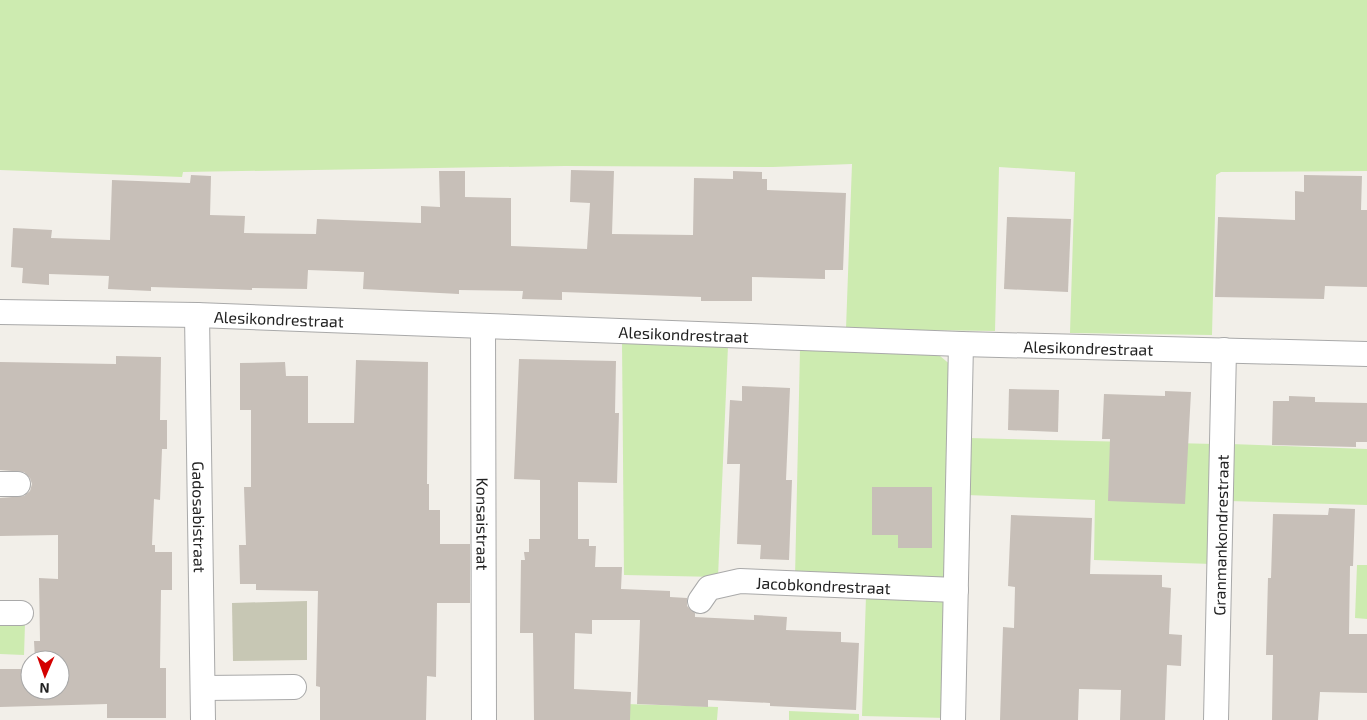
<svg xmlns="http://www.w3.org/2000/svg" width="1367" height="720" font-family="'Exo 2',sans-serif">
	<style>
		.construction { fill: #c7c7b4 }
		.grass { fill: #cdebb0 }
		.building { fill: #c7bfb8 }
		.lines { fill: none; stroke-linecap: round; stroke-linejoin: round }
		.minor-casing { stroke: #a9a9a9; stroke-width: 26 }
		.minor { stroke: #fff; stroke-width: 24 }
		.labels { text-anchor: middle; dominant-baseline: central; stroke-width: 5; stroke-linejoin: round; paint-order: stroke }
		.street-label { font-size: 16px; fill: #222; stroke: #fff }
	</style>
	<rect width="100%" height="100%" fill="#f2efe9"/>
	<path class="construction" d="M 307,601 L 307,660 L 233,661 L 232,603 Z"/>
	<g class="grass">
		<path d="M 0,0 L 1367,0 L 1367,171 L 1221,172 L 1216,175 L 1212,335 L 1070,333 L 1075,172 L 999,167 L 995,331 L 846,329 L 852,164 L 773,167 L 565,166 L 183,172 L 182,177 L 0,170 Z"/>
		<path d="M 622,341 L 728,346 L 718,577 L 624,575 Z"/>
		<path d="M 800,349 L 925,353 L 940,356 L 952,366 L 947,569 L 943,579 L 795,578 Z"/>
		<path d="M 968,438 L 1215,444 L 1212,564 L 1094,560 L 1095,500 L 967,495 Z"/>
		<path d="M 1231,444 L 1367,449 L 1367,505 L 1229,501 Z"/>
		<path d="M 1357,565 L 1367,565 L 1367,619 L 1355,618 Z"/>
		<path d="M 866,596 L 938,598 L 946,602 L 947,718 L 862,716 Z"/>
		<path d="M 0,623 L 25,623 L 24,655 L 0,654 Z"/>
		<path d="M 626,704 L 718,707 L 717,720 L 626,720 Z"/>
		<path d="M 789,711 L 859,714 L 859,720 L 789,720 Z"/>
	</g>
	<g class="building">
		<path d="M 571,170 L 614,171 L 612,234 L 693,235 L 694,178 L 733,179 L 733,171 L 762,172 L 762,179 L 767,179 L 767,190 L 846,193 L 843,270 L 825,270 L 825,279 L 752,277 L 752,301 L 701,301 L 701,297 L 562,292 L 562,300 L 522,299 L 523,291 L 459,290 L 459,294 L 363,289 L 364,272 L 308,270 L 307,289 L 252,288 L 252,290 L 151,287 L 151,291 L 108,289 L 109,276 L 49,274 L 49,285 L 22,283 L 23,268 L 11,267 L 13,228 L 52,230 L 51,238 L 110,240 L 112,180 L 190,183 L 191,175 L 211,176 L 210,215 L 245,216 L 244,233 L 316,234 L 317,219 L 421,223 L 421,206 L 440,207 L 439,171 L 465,171 L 465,197 L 511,198 L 511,246 L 587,249 L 590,203 L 570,202 Z"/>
		<path d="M 1304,175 L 1362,176 L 1361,210 L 1367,210 L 1367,287 L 1325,286 L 1324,299 L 1215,297 L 1218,217 L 1295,220 L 1295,191 L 1304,192 Z"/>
		<path d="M 1007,217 L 1071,219 L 1068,292 L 1004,289 Z"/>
		<path d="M 116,356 L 161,357 L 160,420 L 167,420 L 167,449 L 162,449 L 160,500 L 154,499 L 152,545 L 155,545 L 155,552 L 172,552 L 172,590 L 161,590 L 160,668 L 166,668 L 166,718 L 107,718 L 107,704 L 0,707 L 0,669 L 30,669 L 30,690 L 60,690 L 60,660 L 35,660 L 34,641 L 40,641 L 39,578 L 58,579 L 58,535 L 0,536 L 0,498 L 24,496 L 30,491 L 32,484 L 30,478 L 24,472 L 0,470 L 0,362 L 116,364 Z"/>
		<path d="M 519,359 L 616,361 L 615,413 L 619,413 L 617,483 L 578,482 L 578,539 L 589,539 L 589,546 L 596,546 L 595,567 L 622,567 L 621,589 L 670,591 L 670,597 L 687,598 L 687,606 L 695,613 L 695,617 L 754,620 L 754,615 L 787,617 L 786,630 L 841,632 L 841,642 L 859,643 L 856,710 L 770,706 L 770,703 L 708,700 L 708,707 L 637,704 L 640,620 L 592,620 L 592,634 L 575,633 L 574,689 L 631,692 L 630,720 L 534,720 L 533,633 L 520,633 L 521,560 L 525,560 L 524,552 L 529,552 L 529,539 L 540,539 L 540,480 L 514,479 Z"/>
		<path d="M 356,360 L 428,362 L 427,484 L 429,484 L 429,510 L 440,510 L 440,544 L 470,544 L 470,603 L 437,603 L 436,677 L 427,676 L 426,720 L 320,720 L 320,687 L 316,686 L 318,591 L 256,590 L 256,584 L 240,584 L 239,545 L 246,545 L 244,487 L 251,487 L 251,410 L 240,410 L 240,363 L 285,362 L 286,376 L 308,376 L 308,423 L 354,423 Z"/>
		<path d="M 742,386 L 790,388 L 786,480 L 792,480 L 789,560 L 760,559 L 761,545 L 737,544 L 740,464 L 727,464 L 730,400 L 742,401 Z"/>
		<path d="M 1009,389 L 1059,390 L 1058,432 L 1008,430 Z"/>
		<path d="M 1165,391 L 1191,392 L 1185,504 L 1108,501 L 1110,439 L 1102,439 L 1104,394 L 1165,396 Z"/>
		<path d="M 1289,396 L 1315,397 L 1315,402 L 1367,403 L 1367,442 L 1356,442 L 1356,447 L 1272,445 L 1273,401 L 1289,401 Z"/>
		<path d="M 872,487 L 932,487 L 932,548 L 898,548 L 898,535 L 872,535 Z"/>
		<path d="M 1329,508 L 1355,509 L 1353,566 L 1350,566 L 1349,634 L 1367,634 L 1367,693 L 1320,692 L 1318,720 L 1272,720 L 1273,655 L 1266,655 L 1268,578 L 1271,578 L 1273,514 L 1328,515 Z"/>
		<path d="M 1011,515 L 1092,518 L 1090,574 L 1162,575 L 1162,587 L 1171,588 L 1169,634 L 1182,635 L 1181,666 L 1167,665 L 1165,720 L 1120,720 L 1121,690 L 1079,689 L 1078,720 L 1000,720 L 1003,627 L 1014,628 L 1015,587 L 1008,586 Z"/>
	</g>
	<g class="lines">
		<g class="minor-casing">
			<g id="minor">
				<path id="s1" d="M 0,312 L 197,315 L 961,344 L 1367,354"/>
				<path id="s2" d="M 197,315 L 203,720"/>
				<path id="s3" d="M 483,326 L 484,720"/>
				<path d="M 0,484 L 18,484"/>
				<path id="s4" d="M 700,601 L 709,588 L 740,581 L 956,590"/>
				<path d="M 0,613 L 21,613"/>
				<path d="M 203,688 L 294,687"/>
				<path d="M 953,720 L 961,344"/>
				<path id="s5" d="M 1216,720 L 1224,350"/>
			</g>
		</g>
		<use href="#minor" class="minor"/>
	</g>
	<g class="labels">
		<g class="street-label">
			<text stroke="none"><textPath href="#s1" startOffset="279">Alesikondrestraat</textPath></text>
			<text stroke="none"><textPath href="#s1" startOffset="684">Alesikondrestraat</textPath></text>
			<text stroke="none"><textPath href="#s1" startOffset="1089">Alesikondrestraat</textPath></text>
			<text stroke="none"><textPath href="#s2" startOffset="202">Gadosabistraat</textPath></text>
			<text stroke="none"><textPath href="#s3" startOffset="198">Konsaistraat</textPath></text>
			<text stroke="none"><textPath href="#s5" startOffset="185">Granmankondrestraat</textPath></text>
			<text stroke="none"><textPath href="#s4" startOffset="131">Jacobkondrestraat</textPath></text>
		</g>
	</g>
	<g transform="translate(45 675) rotate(182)"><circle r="24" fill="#ffffff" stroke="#a7a7a7"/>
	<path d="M0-4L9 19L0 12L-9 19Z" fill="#d40000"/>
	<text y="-8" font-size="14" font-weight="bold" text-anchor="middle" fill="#222222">N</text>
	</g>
</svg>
